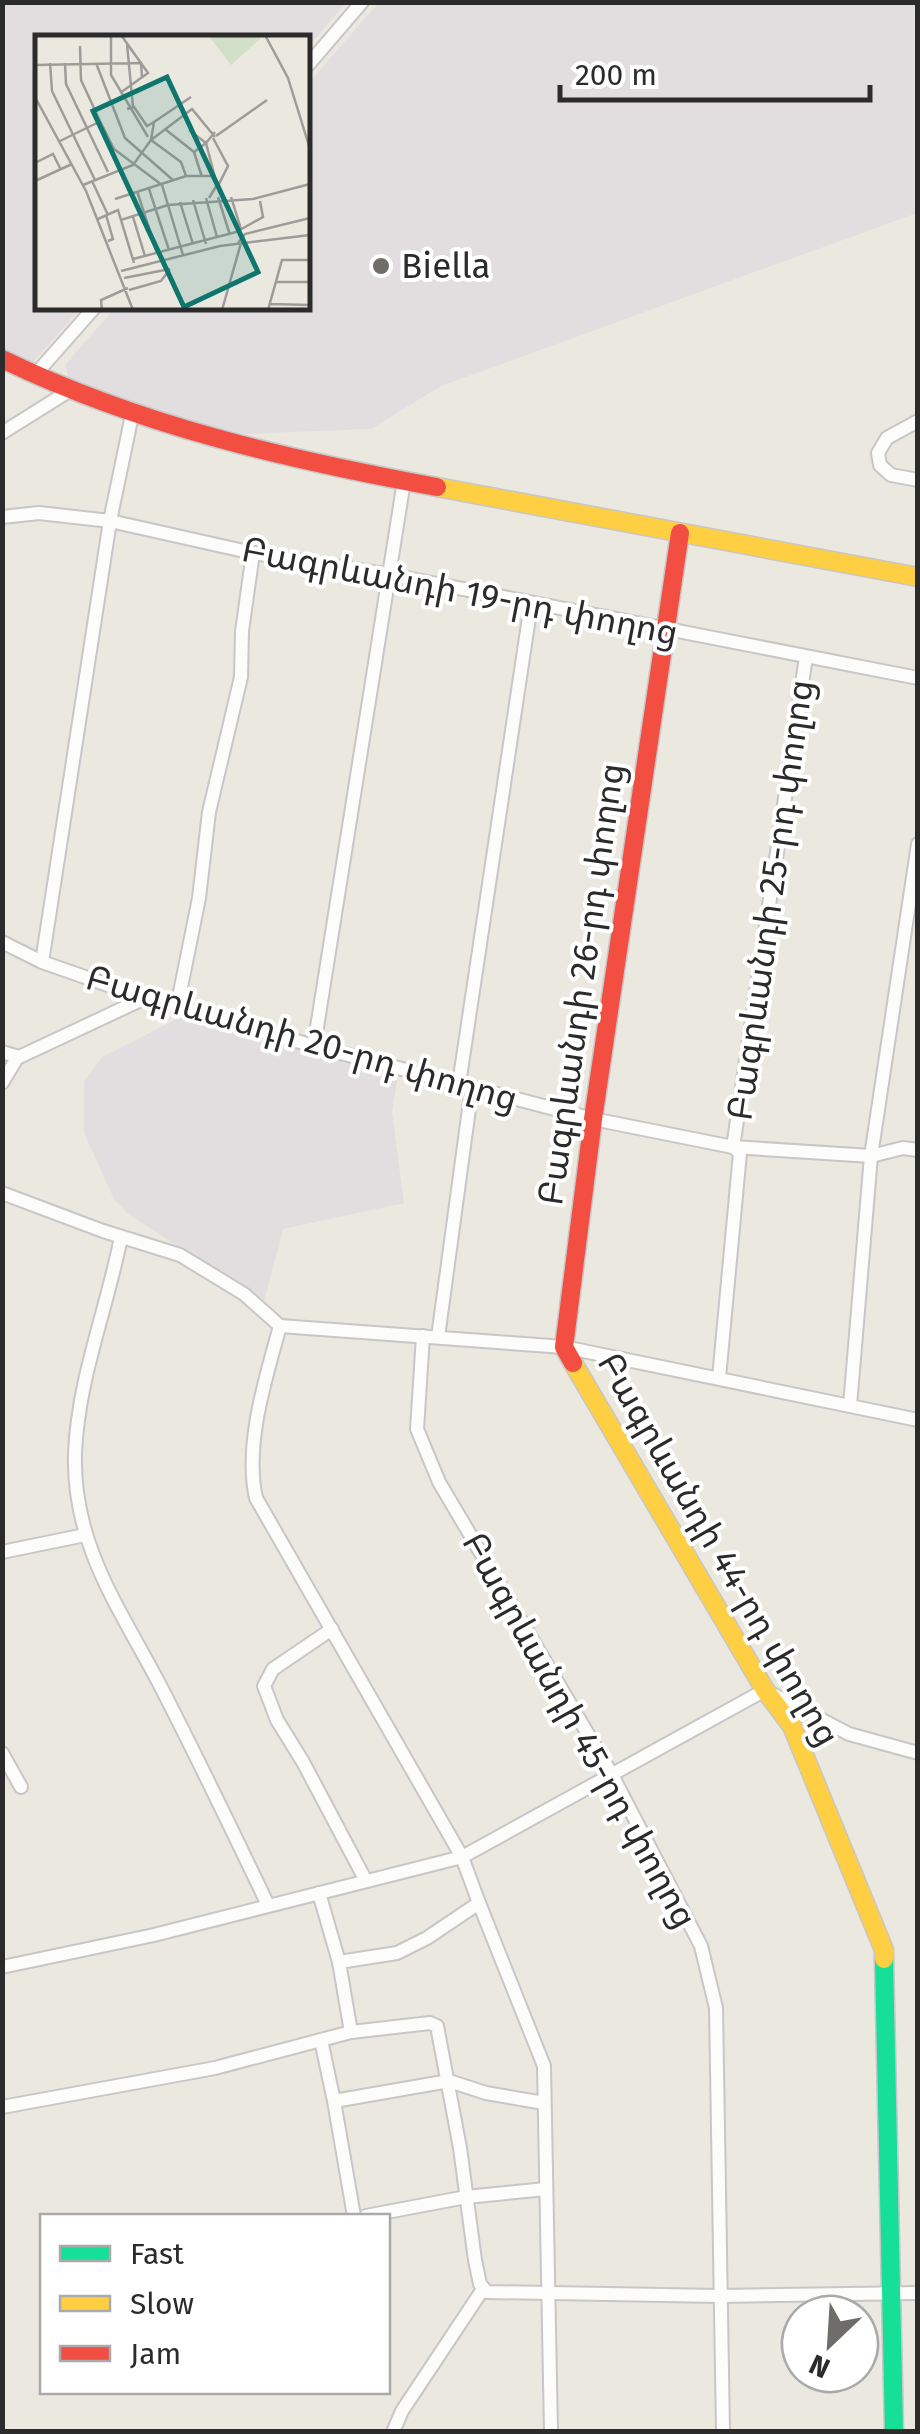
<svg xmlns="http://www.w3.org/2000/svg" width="920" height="2434" font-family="'Fira Sans','Noto Sans Armenian',sans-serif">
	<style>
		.industrial { fill: #e2dedf }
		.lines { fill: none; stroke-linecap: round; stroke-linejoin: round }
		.street-casing { stroke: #c8c6c6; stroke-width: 16 }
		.fast-casing { stroke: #c8c6c6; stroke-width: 21 }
		.slow-casing { stroke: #c8c6c6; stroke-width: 21 }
		.jam-casing { stroke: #c8c6c6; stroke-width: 21 }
		.street { stroke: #fcfcfa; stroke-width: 12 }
		.fast { stroke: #16e098; stroke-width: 18 }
		.slow { stroke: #ffcf43; stroke-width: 18 }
		.jam { stroke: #f24e42; stroke-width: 18 }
		.poi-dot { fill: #6e6d6a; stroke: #fff; stroke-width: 4 }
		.labels { text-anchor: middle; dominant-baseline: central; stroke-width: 8; stroke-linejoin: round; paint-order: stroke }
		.poi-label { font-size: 35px; fill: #2b2b2b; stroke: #fff; text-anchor: start }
		.street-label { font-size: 35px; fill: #2b2b2b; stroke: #fff }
		.inset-road { fill: none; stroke: #9e9c98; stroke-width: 2.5 }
		.view { fill: #0f766e; fill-opacity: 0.15; stroke: #0f766e; stroke-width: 5 }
		.inset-edge { fill: none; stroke: #2b2b2b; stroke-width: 5 }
	</style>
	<rect width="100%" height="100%" fill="#ebe8e0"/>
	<g class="industrial">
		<path d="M 2,3 L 346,3 L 308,47 L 308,38 L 38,38 L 38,308 L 81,308 L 31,364 L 3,349 Z"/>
		<path d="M 378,3 L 917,3 L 917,213 L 441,386 L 371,429 L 243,434 L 137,406 L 68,377 L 65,365 L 115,308 L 308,308 L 308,84 Z"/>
		<path d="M 185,1015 L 398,1075 L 392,1112 L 404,1203 L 283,1229 L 264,1302 L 128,1214 L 114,1199 L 84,1133 L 84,1082 L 102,1057 Z"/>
	</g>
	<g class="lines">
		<g class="street-casing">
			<g id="street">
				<path d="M 308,65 L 362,2"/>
				<path d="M 34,376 L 94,308"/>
				<path d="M 918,421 L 887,438 L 878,453 L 880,465 L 891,475 L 918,480"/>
				<path d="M 2,433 L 69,391"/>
				<path d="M 2,517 L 39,513 L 110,521 L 253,553 L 391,575 L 918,678"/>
				<path d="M 2,942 L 42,962 L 145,998 L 314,1046 L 593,1119 L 733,1147 L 871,1156 L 903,1148 L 918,1150"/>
				<path d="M 42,962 L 110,521 L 132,415"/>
				<path d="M 177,1007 L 199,898 L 209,812 L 241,677 L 242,631 L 253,553"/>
				<path d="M 314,1046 L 404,481"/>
				<path d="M 2,1052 L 19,1057"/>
				<path d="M 2,1083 L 17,1058 L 145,998"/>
				<path d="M 459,1084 L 531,604"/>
				<path d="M 2,1193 L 103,1231 L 180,1255 L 244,1294 L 280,1326 L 564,1347 L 918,1420"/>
				<path d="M 121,1237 C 107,1309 78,1379 75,1453 C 72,1548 124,1614 164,1693 C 200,1763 234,1834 268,1905"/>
				<path d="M 423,1336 L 417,1429 L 439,1482 L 611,1773 L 701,1946 L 716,2008 L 723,2432"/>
				<path d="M 438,1337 L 472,1087"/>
				<path d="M 719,1378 L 740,1153 L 733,1147 L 806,657"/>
				<path d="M 850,1406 L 871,1156 L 918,844"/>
				<path d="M 2,1552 L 85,1535"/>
				<path d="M 332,1629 L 273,1669 L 264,1686 L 277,1720 L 303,1762 L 366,1881"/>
				<path d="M 2,1753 L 21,1787"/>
				<path d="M 319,1893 L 339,1962"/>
				<path d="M 479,1903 L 544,2066 L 551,2432"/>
				<path d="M 2,1967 L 154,1935 L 462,1857 L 256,1498 C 244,1445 266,1377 280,1326"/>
				<path d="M 351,2032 L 430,2023 L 437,2026 L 460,2148 L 475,2260 L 480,2284 L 487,2292 L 720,2296 L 918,2293"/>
				<path d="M 321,2040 L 334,2101"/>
				<path d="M 2,2107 L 215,2068 L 351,2032 L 339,1962 L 397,1953 L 427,1938 L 479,1903 L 462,1857 L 765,1690 L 849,1734 L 918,1753"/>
				<path d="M 354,2216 L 334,2101 L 449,2081 L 486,2093 L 544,2103"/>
				<path d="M 366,2216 L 466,2197 L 546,2189"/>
				<path d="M 393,2432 L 402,2411 L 483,2289"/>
			</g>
		</g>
		<g class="fast-casing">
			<path id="fast" d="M 884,1959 L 894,2432"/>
		</g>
		<g class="slow-casing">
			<g id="slow">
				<path d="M 437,487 L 918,577"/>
				<path d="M 573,1363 L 765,1690 L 792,1726 L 884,1950 L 884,1959"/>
			</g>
		</g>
		<g class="jam-casing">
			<g id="jam">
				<path d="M 2,359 C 141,426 286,459 437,487"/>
				<path d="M 573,1363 L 564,1347 L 593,1119 L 680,533"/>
			</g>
		</g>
		<use href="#street" class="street"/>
		<use href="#fast" class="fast"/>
		<use href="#slow" class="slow"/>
		<use href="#jam" class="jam"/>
	</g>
	<circle class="poi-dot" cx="381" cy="266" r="10"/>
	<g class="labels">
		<g class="poi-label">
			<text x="401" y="266">Biella</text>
		</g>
		<g class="street-label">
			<text transform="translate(460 591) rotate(11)">Բագրևանդի 19-րդ փողոց</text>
			<text transform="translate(770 900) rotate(-82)">Բագրևանդի 25-րդ փողոց</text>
			<text transform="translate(581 984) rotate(-82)">Բագրևանդի 26-րդ փողոց</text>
			<text transform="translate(302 1038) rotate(16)">Բագրևանդի 20-րդ փողոց</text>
			<text transform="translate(719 1549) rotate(60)">Բագրևանդի 44-րդ փողոց</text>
			<text transform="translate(580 1730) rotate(61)">Բագրևանդի 45-րդ փողոց</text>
		</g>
	</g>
	<g transform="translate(35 35)">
		<rect width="275" height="275" fill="#ebe8e0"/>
		<path d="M 173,0 L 225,0 L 225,4 L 196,30 Z" fill="#d1e0c7"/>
		<path class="inset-road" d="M 76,0 L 76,40 L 113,102M 230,0 L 253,43 L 275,114M 92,9 L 98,72M 45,11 L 46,45 L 65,86 L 79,114 L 127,150 L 148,220M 15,28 L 17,56 L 60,145M 30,28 L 31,49 L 73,137M 61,28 L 90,103 L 139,146M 0,30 L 106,28 L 107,42M 85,58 L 113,38 L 86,0M 0,62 L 51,156 L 98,275M 92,74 L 99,72 L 112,91 L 119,87M 130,94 L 159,117 L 167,142M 154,95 L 171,108 L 159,117M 181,101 L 232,65M 178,103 L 193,131 L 182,153M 25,106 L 66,86M 0,128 L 18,119 L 26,135M 151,141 L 146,127 L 116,105 L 157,74 L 180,102M 0,146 L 37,129M 57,146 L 73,180M 48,150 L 98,130 L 116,105 L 119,87 L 156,62M 114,154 L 134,215M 102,156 L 122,218M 183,162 L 195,200M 196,162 L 206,194M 171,163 L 182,202M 174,163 L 182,150 L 171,108 L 180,97M 80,164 L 151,141 L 181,141M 158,165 L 171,209M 145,167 L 158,209M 71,180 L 78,204 L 73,206M 98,182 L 110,221M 63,184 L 83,175 L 86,185 L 133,170 L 218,164 L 275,149M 86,185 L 99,228M 203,208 L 210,199 L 275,183M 98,224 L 201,197 L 228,182 L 225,166M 86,236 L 185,211 L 275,200M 89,243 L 135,234M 241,247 L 275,247M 94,255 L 126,246 L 135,234M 235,269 L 275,270M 67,275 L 66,265 L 93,253M 187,275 L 206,208M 233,275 L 247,225 L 275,225"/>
		<path class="view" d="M 132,42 L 223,237 L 149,272 L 58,76 Z"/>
		<rect width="275" height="275" class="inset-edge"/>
	</g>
	<rect width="920" height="2434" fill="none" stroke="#2b2b2b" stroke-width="10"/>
	<rect x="40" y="2214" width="350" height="180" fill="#ffffff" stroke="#aaaaaa" stroke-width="2.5"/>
	<rect x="60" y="2246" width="50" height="15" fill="#16e098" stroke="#aaaaaa" stroke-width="2.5"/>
	<text x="130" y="2264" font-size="30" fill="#2b2b2b">Fast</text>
	<rect x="60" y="2296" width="50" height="15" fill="#ffcf43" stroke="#aaaaaa" stroke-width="2.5"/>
	<text x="130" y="2314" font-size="30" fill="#2b2b2b">Slow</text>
	<rect x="60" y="2346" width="50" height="15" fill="#f24e42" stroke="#aaaaaa" stroke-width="2.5"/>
	<text x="130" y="2364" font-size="30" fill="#2b2b2b">Jam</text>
	<g transform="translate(830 2344) rotate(205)"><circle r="48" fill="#ffffff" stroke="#aaaaaa" stroke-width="2.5"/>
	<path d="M0-8L18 38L0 25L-18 38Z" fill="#6e6d6a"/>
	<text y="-15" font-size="28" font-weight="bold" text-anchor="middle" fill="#2b2b2b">N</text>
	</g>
	<path d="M560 85v15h310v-15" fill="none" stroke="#2b2b2b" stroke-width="5"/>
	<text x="575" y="85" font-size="30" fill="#2b2b2b" stroke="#ffffff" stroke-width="8" paint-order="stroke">200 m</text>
</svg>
